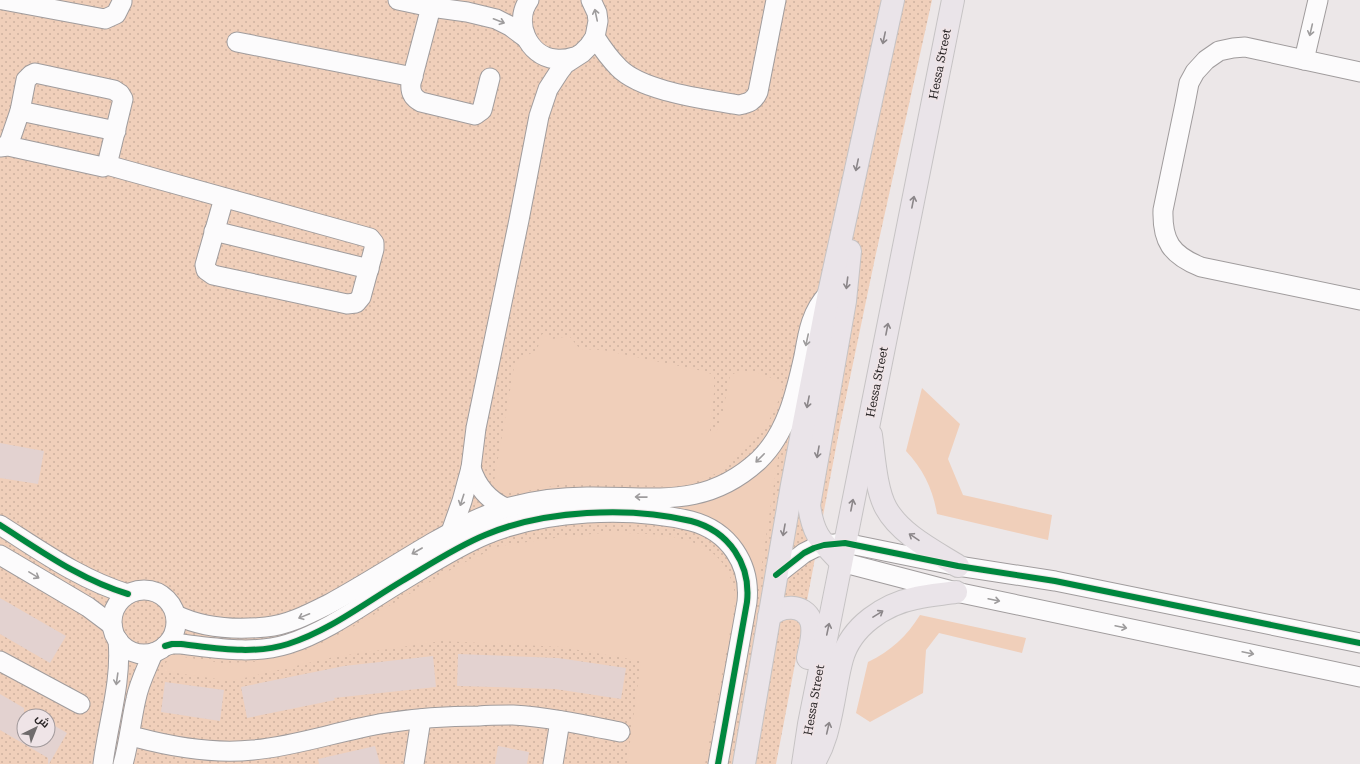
<svg xmlns="http://www.w3.org/2000/svg" width="1360" height="764" font-family="'Roboto Serif',Cairo,serif">
	<style>
		.grass { fill: url(#grass-dots); fill-rule: evenodd }
		.garden { fill: #f0cfba }
		.building { fill: #e3d2d0 }
		.lines { fill: none; stroke-linecap: round; stroke-linejoin: round }
		.minor-casing { stroke: #a09c9d; stroke-width: 21 }
		.major-casing { stroke: #c6c3c4; stroke-width: 24 }
		.minor { stroke: #fcfbfc; stroke-width: 19 }
		.major { stroke: #eae4e9; stroke-width: 22 }
		.cycleway-casing { stroke: #efe4e7; stroke-width: 8 }
		.cycleway { stroke: #00873e; stroke-width: 6 }
		.oneway { stroke: #9e9c9d }
		.oneway2 { stroke: #8b8689 }
		.labels { text-anchor: middle; dominant-baseline: central; stroke-width: 3.5; stroke-linejoin: round; paint-order: stroke }
		.street-label { font-size: 12px; fill: #2c2829; stroke: #efe4e7 }
	</style>
	<defs>
		<pattern id="grass-dots" width="8" height="8" patternUnits="userSpaceOnUse"><rect width="8" height="8" fill="#f0cfba"/><path d="M2 2h.1M6 6h.1" fill="none" stroke="#ceb2a0" stroke-width="1.8" stroke-linecap="round"/></pattern>
	</defs>
	<rect width="100%" height="100%" fill="#ece7e8"/>
	<path class="grass" d="M 0,0 L 932,0 L 875,258 L 841,421 L 776,764 L 0,764 ZM 24,716 L 48,716 L 48,740 L 24,740 Z"/>
	<g class="garden">
		<path d="M 542,334 L 553,339 L 569,336 L 580,349 L 603,350 L 703,371 L 714,375 L 714,393 L 710,431 L 716,433 L 723,411 L 730,376 L 740,370 C 758,373 773,373 783,391 L 766,427 L 750,445 L 720,472 L 700,480 L 686,485 L 670,487 L 608,483 L 564,484 L 516,493 L 492,493 L 515,362 L 537,350 Z"/>
		<path d="M 922,388 L 960,424 L 948,459 L 963,495 L 1052,515 L 1048,540 L 937,514 C 933,489 923,469 906,451 Z"/>
		<path d="M 779,451 L 758,589 C 752,557 741,529 707,517 C 699,515 690,514 682,513 L 684,506 C 725,498 751,482 779,451 Z"/>
		<path d="M 602,533 C 641,533 708,530 728,572 C 735,588 736,593 734,611 L 705,764 L 627,764 L 641,661 L 561,647 L 442,641 L 334,657 L 231,681 L 162,671 L 169,657 L 177,656 L 222,663 L 253,662 L 285,656 L 312,648 L 351,628 L 459,565 L 500,546 L 562,537 Z"/>
		<path d="M 920,615 L 1026,638 L 1022,653 L 939,633 L 926,650 L 923,693 L 870,722 L 856,713 L 868,662 C 891,651 907,636 920,615 Z"/>
	</g>
	<g class="building">
		<path d="M 0,443 L 44,451 L 38,484 L 0,478 Z"/>
		<path d="M 0,598 L 66,636 L 50,663 L 0,634 Z"/>
		<path d="M 458,654 L 558,658 L 626,668 L 621,699 L 555,689 L 457,686 Z"/>
		<path d="M 433,656 L 436,687 L 334,698 L 335,700 L 247,718 L 241,687 L 344,666 Z"/>
		<path d="M 165,682 L 224,690 L 220,721 L 161,712 Z"/>
		<path d="M 0,694 L 24,708 L 24,740 L 48,740 L 48,722 L 67,733 L 49,764 L 48,764 L 48,758 L 0,730 Z"/>
		<path d="M 375,746 L 380,764 L 319,764 L 318,759 Z"/>
		<path d="M 498,746 L 529,752 L 527,764 L 495,764 Z"/>
	</g>
	<g class="lines">
		<g class="minor-casing">
			<g id="minor">
				<path d="M 3,0 L 105,19 L 116,14 L 122,2 L 122,0"/>
				<path d="M 398,0 L 431,7 L 467,12 L 496,19 L 510,26 L 526,38"/>
				<path d="M 529,0 C 513,22 528,56 555,59 C 562,60 568,59 574,57"/>
				<path d="M 431,7 L 411,83 C 410,92 413,98 421,102 L 475,115 L 482,110 L 490,78"/>
				<path d="M 595,37 C 602,48 610,59 619,68 C 643,92 707,99 739,105 C 749,103 754,101 758,92 L 776,0"/>
				<path d="M 237,42 L 413,77"/>
				<path d="M 1304,60 L 1318,0"/>
				<path d="M 1360,72 L 1245,47 L 1233,48 L 1219,51 L 1206,60 L 1195,72 L 1189,83 L 1185,104 L 1163,210 C 1162,241 1171,255 1201,267 L 1360,300"/>
				<path d="M 20,111 L 116,131"/>
				<path d="M 0,147 L 8,146 L 103,167 L 107,165 L 123,99 L 120,94 L 114,90 L 35,73 L 31,75 L 26,80 L 20,111 L 8,146"/>
				<path d="M 107,165 L 370,238 L 374,243 L 374,249 L 361,297 L 356,303 L 347,304 L 213,275 L 206,270 L 205,265 L 224,198"/>
				<path d="M 214,231 L 369,269"/>
				<path d="M 471,468 C 477,487 488,500 506,508"/>
				<path d="M 0,525 C 41,551 81,580 128,594"/>
				<path d="M 451,532 L 462,501 L 471,468 L 476,428 L 519,220 L 539,116 L 548,89 L 559,72 L 565,64 L 582,53 L 589,46 L 595,37 L 598,21 L 597,13 L 591,0"/>
				<path d="M 0,555 L 88,607 L 112,625"/>
				<path d="M 841,562 L 956,592 L 1360,677"/>
				<path d="M 776,575 L 804,553 L 814,548 L 824,545 L 845,543 L 958,566 L 1055,581 L 1360,643"/>
				<circle cx="144" cy="622" r="32"/>
				<path d="M 176,615 C 203,628 236,630 266,627 C 288,625 309,614 329,604 C 364,585 398,563 432,543 C 455,530 478,517 503,509 C 530,501 559,497 587,497 C 654,496 705,510 759,460 C 787,433 796,392 804,356 C 808,333 811,312 828,294"/>
				<path d="M 165,646 L 172,644 L 181,644 C 216,648 253,655 288,644 C 329,631 365,603 402,581 C 429,565 456,547 485,535 C 544,510 629,506 691,521 C 729,531 751,564 747,602 L 718,764"/>
				<path d="M 0,661 L 80,704"/>
				<path d="M 139,738 C 177,748 214,754 253,750 C 298,746 341,730 386,723 C 417,718 448,716 479,716 C 490,715 502,715 513,715 C 549,717 585,725 620,732"/>
				<path d="M 103,764 C 108,723 122,682 118,640"/>
				<path d="M 123,764 C 129,743 131,721 136,699 C 139,683 147,668 153,653"/>
				<path d="M 414,764 L 421,719"/>
				<path d="M 553,764 L 560,721"/>
			</g>
		</g>
		<g class="major-casing">
			<g id="major">
				<path d="M 871,435 C 874,457 876,490 886,508 C 900,534 934,551 958,566"/>
				<path d="M 841,562 C 821,541 813,535 809,505 L 845,301 L 850,251"/>
				<path d="M 769,617 C 780,605 804,603 811,621 C 815,632 810,647 808,658"/>
				<path d="M 744,764 L 792,485 L 829,293 L 893,0"/>
				<path d="M 803,764 L 809,724 L 824,649 L 953,0"/>
				<path d="M 813,764 C 825,745 829,725 833,704 C 836,689 838,673 842,659 C 851,626 885,604 916,598 C 929,595 943,594 956,592"/>
			</g>
		</g>
		<use href="#minor" class="minor"/>
		<use href="#major" class="major"/>
		<g class="cycleway-casing">
			<g id="cycleway">
				<path d="M 0,525 C 41,551 81,580 128,594"/>
				<path d="M 776,575 L 804,553 L 814,548 L 824,545 L 845,543 L 958,566 L 1055,581 L 1360,643"/>
				<path d="M 165,646 L 172,644 L 181,644 C 216,648 253,655 288,644 C 329,631 365,603 402,581 C 429,565 456,547 485,535 C 544,510 629,506 691,521 C 729,531 751,564 747,602 L 718,764"/>
			</g>
		</g>
		<use href="#cycleway" class="cycleway"/>
	</g>
	<defs><path id="oneway-shaft" d="M-6 0H5M1.5-3L5.5 0L1.5 3" fill="none" stroke-width="1.6" stroke-linecap="round" stroke-linejoin="round"/></defs>
	<g class="oneway">
		<use href="#oneway-shaft" transform="translate(596 15) rotate(-102)"/>
		<use href="#oneway-shaft" transform="translate(499 21) rotate(21)"/>
		<use href="#oneway-shaft" transform="translate(1311 30) rotate(103)"/>
		<use href="#oneway-shaft" transform="translate(807 340) rotate(102)"/>
		<use href="#oneway-shaft" transform="translate(760 458) rotate(135)"/>
		<use href="#oneway-shaft" transform="translate(641 497) rotate(-179)"/>
		<use href="#oneway-shaft" transform="translate(462 500) rotate(108)"/>
		<use href="#oneway-shaft" transform="translate(417 551) rotate(150)"/>
		<use href="#oneway-shaft" transform="translate(34 575) rotate(31)"/>
		<use href="#oneway-shaft" transform="translate(994 600) rotate(12)"/>
		<use href="#oneway-shaft" transform="translate(304 616) rotate(158)"/>
		<use href="#oneway-shaft" transform="translate(1121 627) rotate(12)"/>
		<use href="#oneway-shaft" transform="translate(1248 653) rotate(12)"/>
		<use href="#oneway-shaft" transform="translate(117 679) rotate(98)"/>
	</g>
	<g class="oneway2">
		<use href="#oneway-shaft" transform="translate(884 38) rotate(102)"/>
		<use href="#oneway-shaft" transform="translate(857 165) rotate(102)"/>
		<use href="#oneway-shaft" transform="translate(913 202) rotate(-79)"/>
		<use href="#oneway-shaft" transform="translate(847 283) rotate(97)"/>
		<use href="#oneway-shaft" transform="translate(887 329) rotate(-79)"/>
		<use href="#oneway-shaft" transform="translate(808 402) rotate(101)"/>
		<use href="#oneway-shaft" transform="translate(818 452) rotate(100)"/>
		<use href="#oneway-shaft" transform="translate(852 505) rotate(-79)"/>
		<use href="#oneway-shaft" transform="translate(784 530) rotate(100)"/>
		<use href="#oneway-shaft" transform="translate(914 537) rotate(-146)"/>
		<use href="#oneway-shaft" transform="translate(878 614) rotate(-32)"/>
		<use href="#oneway-shaft" transform="translate(828 629) rotate(-78)"/>
		<use href="#oneway-shaft" transform="translate(828 728) rotate(-77)"/>
	</g>
	<g class="labels">
		<g class="street-label">
			<text transform="translate(940 64) rotate(-79)">Hessa Street</text>
			<text transform="translate(877 382) rotate(-79)">Hessa Street</text>
			<text transform="translate(814 700) rotate(-80)">Hessa Street</text>
		</g>
	</g>
	<g transform="translate(36 728) rotate(43)"><circle r="19" fill="#efe4e7" stroke="#a1999b"/>
	<path d="M0-3L7 15L0 10L-7 15Z" fill="#6f6b6c"/>
	<text y="-6" font-size="11" font-weight="bold" text-anchor="middle" fill="#2c2829">ش</text>
	</g>
</svg>
